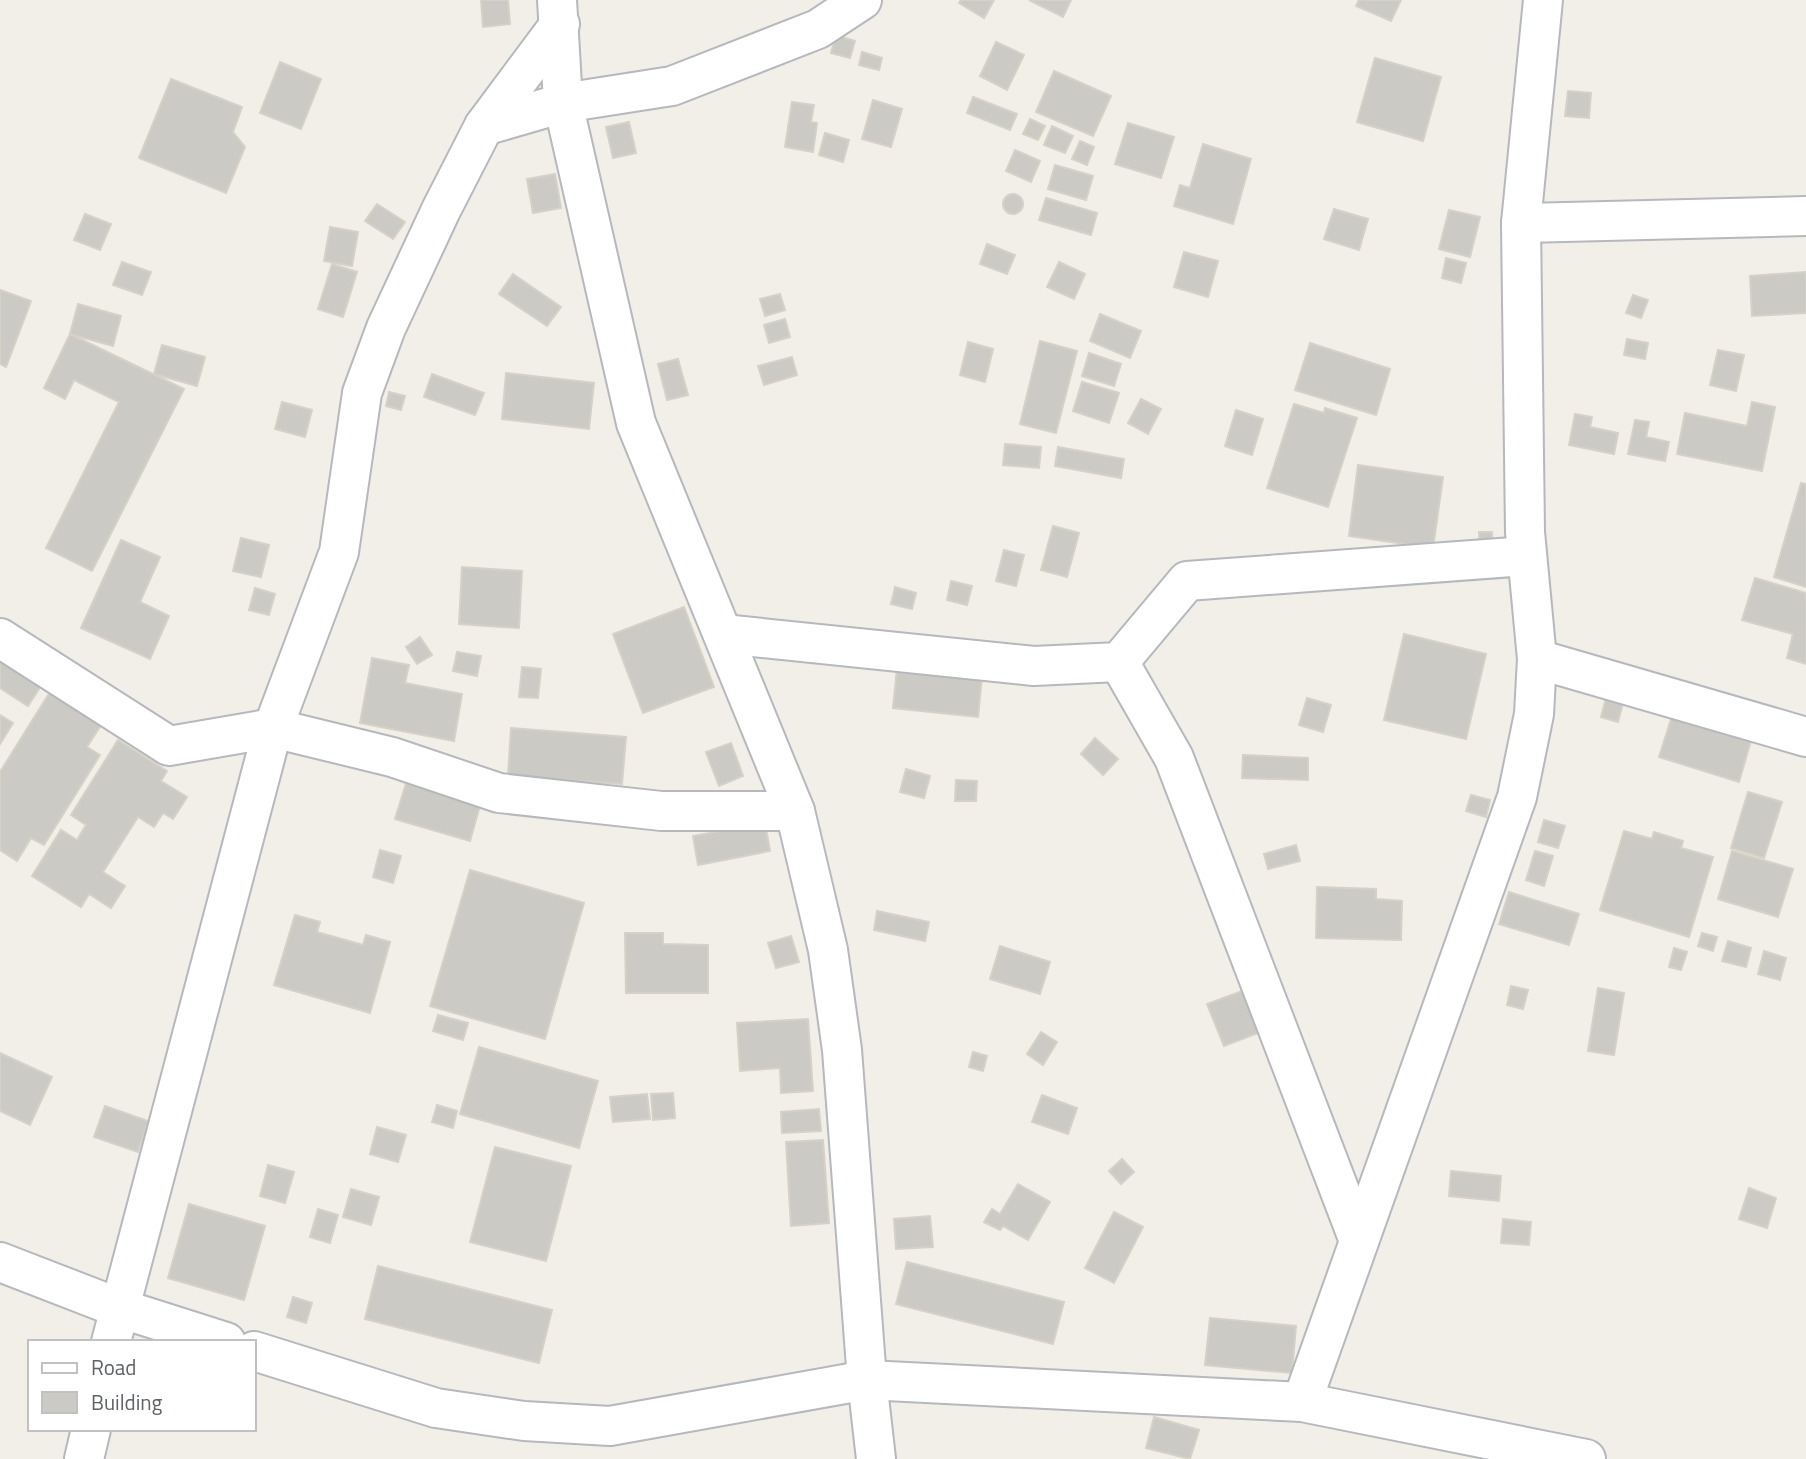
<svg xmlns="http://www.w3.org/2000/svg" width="1806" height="1459" font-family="'Titillium Web',sans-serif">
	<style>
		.building { fill: #cccac5; stroke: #d6d1c6; stroke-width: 2 }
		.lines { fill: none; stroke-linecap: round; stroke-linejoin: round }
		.minor-casing { stroke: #b5b8bc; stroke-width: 42 }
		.minor { stroke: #fff; stroke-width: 38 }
	</style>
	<rect width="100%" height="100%" fill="#f1efe8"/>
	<g class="building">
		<path d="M 481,0 L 508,0 L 510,24 L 483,27 Z"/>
		<path d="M 961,0 L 994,0 L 984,18 L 959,3 Z"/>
		<path d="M 1029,0 L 1071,0 L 1063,17 Z"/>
		<path d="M 1359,0 L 1401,0 L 1391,21 L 1356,6 Z"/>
		<path d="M 836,35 L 855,41 L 850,58 L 831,53 Z"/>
		<path d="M 996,42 L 1024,55 L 1007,90 L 980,76 Z"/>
		<path d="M 862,52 L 882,58 L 879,70 L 859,65 Z"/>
		<path d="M 1375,58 L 1441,77 L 1423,141 L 1357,122 Z"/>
		<path d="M 280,62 L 321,79 L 301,129 L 260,113 Z"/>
		<path d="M 1054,71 L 1111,96 L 1093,136 L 1036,112 Z"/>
		<path d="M 171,79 L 242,107 L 233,132 L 245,147 L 226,193 L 139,158 Z"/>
		<path d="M 1568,91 L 1591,93 L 1589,118 L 1565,116 Z"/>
		<path d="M 973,97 L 1017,114 L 1010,130 L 967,113 Z"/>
		<path d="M 873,100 L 902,109 L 891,147 L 862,139 Z"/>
		<path d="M 792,102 L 814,105 L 811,122 L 817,123 L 813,152 L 785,147 Z"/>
		<path d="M 1030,119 L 1045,126 L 1038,140 L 1023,134 Z"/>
		<path d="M 629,122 L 636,153 L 613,158 L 606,127 Z"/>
		<path d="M 1128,123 L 1174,137 L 1161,178 L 1115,164 Z"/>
		<path d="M 1052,126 L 1073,136 L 1065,153 L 1044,145 Z"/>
		<path d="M 825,133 L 849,140 L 843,162 L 819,155 Z"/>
		<path d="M 1080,141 L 1094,147 L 1087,165 L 1072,159 Z"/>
		<path d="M 1203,144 L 1251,159 L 1233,224 L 1174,206 L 1180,185 L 1190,188 Z"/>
		<path d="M 1015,150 L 1040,161 L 1031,182 L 1006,171 Z"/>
		<path d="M 1055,165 L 1093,176 L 1086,200 L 1048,189 Z"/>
		<path d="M 555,174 L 561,208 L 533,213 L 527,179 Z"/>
		<circle cx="1013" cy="204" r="10"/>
		<path d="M 1046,198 L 1097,213 L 1091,235 L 1039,220 Z"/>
		<path d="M 377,204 L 405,222 L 393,239 L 365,221 Z"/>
		<path d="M 1334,209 L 1368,219 L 1359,250 L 1324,239 Z"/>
		<path d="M 1449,210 L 1480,217 L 1470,257 L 1439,249 Z"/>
		<path d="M 85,214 L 111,224 L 100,250 L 74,240 Z"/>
		<path d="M 330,227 L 358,232 L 352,266 L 324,261 Z"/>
		<path d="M 987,244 L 1015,255 L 1007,274 L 980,264 Z"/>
		<path d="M 1184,252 L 1218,261 L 1208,297 L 1174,287 Z"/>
		<path d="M 1446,258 L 1466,263 L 1461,283 L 1442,278 Z"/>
		<path d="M 122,262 L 151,272 L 142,295 L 113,285 Z"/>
		<path d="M 1059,262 L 1085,274 L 1074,299 L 1047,287 Z"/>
		<path d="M 332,264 L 357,272 L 343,317 L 318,309 Z"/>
		<path d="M 1806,272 L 1806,313 L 1752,316 L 1750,276 Z"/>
		<path d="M 513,274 L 561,307 L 547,326 L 499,294 Z"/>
		<path d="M 0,290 L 31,301 L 6,367 L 0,364 Z"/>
		<path d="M 780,294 L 785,310 L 765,316 L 760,299 Z"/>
		<path d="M 1633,295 L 1648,300 L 1641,318 L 1626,313 Z"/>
		<path d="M 78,304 L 121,316 L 113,346 L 70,334 Z"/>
		<path d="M 1100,314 L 1141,331 L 1130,358 L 1090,341 Z"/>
		<path d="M 785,319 L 790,337 L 769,343 L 764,325 Z"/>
		<path d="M 70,334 L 184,389 L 92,571 L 46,548 L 119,402 L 74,380 L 65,399 L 44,388 Z"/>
		<path d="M 1627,339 L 1648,343 L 1645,359 L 1624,355 Z"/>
		<path d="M 1040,341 L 1077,351 L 1056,433 L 1020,424 Z"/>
		<path d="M 968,342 L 993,349 L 985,382 L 960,375 Z"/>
		<path d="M 1310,343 L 1390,369 L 1376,415 L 1295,390 Z"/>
		<path d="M 162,345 L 205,357 L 197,386 L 154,374 Z"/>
		<path d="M 1718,350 L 1744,355 L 1736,391 L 1710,385 Z"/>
		<path d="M 1089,353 L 1121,364 L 1114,386 L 1082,376 Z"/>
		<path d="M 792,357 L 797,375 L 764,385 L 758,366 Z"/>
		<path d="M 678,359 L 688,395 L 667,400 L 658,364 Z"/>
		<path d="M 506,373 L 594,383 L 589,429 L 502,419 Z"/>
		<path d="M 432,374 L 484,393 L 475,415 L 424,397 Z"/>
		<path d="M 1082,382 L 1119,393 L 1109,423 L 1073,411 Z"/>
		<path d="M 389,392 L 405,396 L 401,410 L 386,406 Z"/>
		<path d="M 1141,399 L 1161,409 L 1148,434 L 1128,423 Z"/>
		<path d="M 282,402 L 312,410 L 305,437 L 275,429 Z"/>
		<path d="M 1752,402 L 1775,407 L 1762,471 L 1677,454 L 1685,413 L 1747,426 Z"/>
		<path d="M 1294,404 L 1324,413 L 1325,408 L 1357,418 L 1328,507 L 1267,488 Z"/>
		<path d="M 1236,410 L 1263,419 L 1252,455 L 1225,446 Z"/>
		<path d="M 1575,414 L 1592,417 L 1590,427 L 1618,433 L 1614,454 L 1569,445 Z"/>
		<path d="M 1635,420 L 1649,422 L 1646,437 L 1669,442 L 1665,461 L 1628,454 Z"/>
		<path d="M 1005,444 L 1041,447 L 1039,468 L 1003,465 Z"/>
		<path d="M 1058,447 L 1124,459 L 1121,478 L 1055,466 Z"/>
		<path d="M 1358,465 L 1443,477 L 1433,548 L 1349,536 Z"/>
		<path d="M 1801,483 L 1806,484 L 1806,587 L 1774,577 Z"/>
		<path d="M 1053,526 L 1079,533 L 1067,577 L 1041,570 Z"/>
		<path d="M 1479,532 L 1492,532 L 1493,548 L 1480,550 Z"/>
		<path d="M 241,538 L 269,545 L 261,577 L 233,571 Z"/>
		<path d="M 121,540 L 160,557 L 140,602 L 169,616 L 150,659 L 81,628 Z"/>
		<path d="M 1004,550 L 1024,555 L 1016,586 L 996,581 Z"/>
		<path d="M 462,567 L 522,571 L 519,628 L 459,624 Z"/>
		<path d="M 1755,578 L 1806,593 L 1806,664 L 1787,658 L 1793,634 L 1742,620 Z"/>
		<path d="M 951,581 L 972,586 L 967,605 L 947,600 Z"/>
		<path d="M 895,587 L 916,593 L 912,609 L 891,604 Z"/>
		<path d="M 255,588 L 275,594 L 269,615 L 249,610 Z"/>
		<path d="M 684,607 L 714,687 L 643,713 L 613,634 Z"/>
		<path d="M 1404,634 L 1486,654 L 1466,739 L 1384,720 Z"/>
		<path d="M 420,637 L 432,655 L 417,664 L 406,647 Z"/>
		<path d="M 0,650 L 46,678 L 28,706 L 0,688 Z"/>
		<path d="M 457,652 L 481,656 L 477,676 L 453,671 Z"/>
		<path d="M 372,658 L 409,665 L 405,683 L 462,694 L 454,741 L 360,723 Z"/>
		<path d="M 522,667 L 541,669 L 538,698 L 519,697 Z"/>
		<path d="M 897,668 L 982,677 L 978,717 L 893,708 Z"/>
		<path d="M 50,692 L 101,725 L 87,747 L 100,755 L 44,845 L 31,838 L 17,861 L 0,850 L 0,772 Z"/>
		<path d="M 1307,698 L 1331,705 L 1323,732 L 1299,725 Z"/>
		<path d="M 1606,698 L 1623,703 L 1618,722 L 1601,717 Z"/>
		<path d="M 1673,713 L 1752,737 L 1739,782 L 1659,757 Z"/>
		<path d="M 0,715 L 13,723 L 0,744 Z"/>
		<path d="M 511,728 L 626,737 L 622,784 L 508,776 Z"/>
		<path d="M 1095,738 L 1118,759 L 1103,775 L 1081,754 Z"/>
		<path d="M 118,740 L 167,771 L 161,781 L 187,797 L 173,819 L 163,813 L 154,827 L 138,817 L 103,872 L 125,886 L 111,908 L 89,894 L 81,907 L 32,876 L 61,830 L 77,840 L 86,825 L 71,815 Z"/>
		<path d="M 731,743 L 743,776 L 719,786 L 706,752 Z"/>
		<path d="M 1243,755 L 1308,758 L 1308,780 L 1242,778 Z"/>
		<path d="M 906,769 L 930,776 L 924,798 L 900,792 Z"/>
		<path d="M 407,780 L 481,802 L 470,841 L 395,819 Z"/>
		<path d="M 956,780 L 977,781 L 976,801 L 955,801 Z"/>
		<path d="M 1748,792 L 1782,802 L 1764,858 L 1731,848 Z"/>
		<path d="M 1471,795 L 1490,800 L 1486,817 L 1466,811 Z"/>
		<path d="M 1544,820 L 1565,826 L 1558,848 L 1538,842 Z"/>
		<path d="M 765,823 L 770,851 L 698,865 L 693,836 Z"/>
		<path d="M 1624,831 L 1652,839 L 1654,832 L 1683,841 L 1681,848 L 1713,857 L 1689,937 L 1600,910 Z"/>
		<path d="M 1296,845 L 1300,861 L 1268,869 L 1264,854 Z"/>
		<path d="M 380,850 L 401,856 L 393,883 L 373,877 Z"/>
		<path d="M 1535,851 L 1553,856 L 1544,886 L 1526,880 Z"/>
		<path d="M 1732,851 L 1793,869 L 1778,917 L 1718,899 Z"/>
		<path d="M 470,870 L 584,903 L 545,1039 L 430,1006 Z"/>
		<path d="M 1317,887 L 1376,889 L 1376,899 L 1402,901 L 1401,940 L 1316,938 Z"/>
		<path d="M 1509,892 L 1579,914 L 1569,945 L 1499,924 Z"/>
		<path d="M 877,911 L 929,922 L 925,941 L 874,930 Z"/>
		<path d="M 295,915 L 320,922 L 317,932 L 363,945 L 366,935 L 390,942 L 370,1013 L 274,985 Z"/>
		<path d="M 625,933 L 663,933 L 663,944 L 708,945 L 708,993 L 626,993 Z"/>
		<path d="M 1702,933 L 1717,937 L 1713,951 L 1698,946 Z"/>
		<path d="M 791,936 L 799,962 L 776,968 L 768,943 Z"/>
		<path d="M 1728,941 L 1751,948 L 1746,967 L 1722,961 Z"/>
		<path d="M 1000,946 L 1050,962 L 1040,994 L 990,979 Z"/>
		<path d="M 1674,948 L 1687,952 L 1681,970 L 1669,967 Z"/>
		<path d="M 1764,951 L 1786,958 L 1780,980 L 1758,974 Z"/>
		<path d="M 1511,986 L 1528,990 L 1523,1009 L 1507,1005 Z"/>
		<path d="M 1250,988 L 1266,1030 L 1224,1046 L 1207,1004 Z"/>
		<path d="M 1598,988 L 1624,993 L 1614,1055 L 1588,1051 Z"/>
		<path d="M 438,1015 L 468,1023 L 463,1040 L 433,1031 Z"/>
		<path d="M 808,1019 L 813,1091 L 781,1093 L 780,1068 L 740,1071 L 737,1023 Z"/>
		<path d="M 1041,1032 L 1057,1042 L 1043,1065 L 1027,1054 Z"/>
		<path d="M 479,1047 L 598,1081 L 579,1148 L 460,1114 Z"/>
		<path d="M 973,1052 L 987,1056 L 983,1071 L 969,1067 Z"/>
		<path d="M 0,1053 L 52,1077 L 30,1125 L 0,1111 Z"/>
		<path d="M 673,1093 L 675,1118 L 653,1120 L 651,1094 Z"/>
		<path d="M 647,1094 L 650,1119 L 613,1122 L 610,1097 Z"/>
		<path d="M 1042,1095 L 1077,1108 L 1068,1134 L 1032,1122 Z"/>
		<path d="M 437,1105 L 457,1111 L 453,1128 L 432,1122 Z"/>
		<path d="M 105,1106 L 148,1121 L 138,1152 L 94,1137 Z"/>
		<path d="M 819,1109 L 821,1131 L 782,1133 L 781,1112 Z"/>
		<path d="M 377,1127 L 406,1135 L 398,1162 L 370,1154 Z"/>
		<path d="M 823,1140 L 829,1223 L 791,1226 L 786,1142 Z"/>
		<path d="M 495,1147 L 571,1166 L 546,1261 L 470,1242 Z"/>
		<path d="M 1122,1159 L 1134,1172 L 1121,1184 L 1109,1171 Z"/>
		<path d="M 268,1165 L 294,1172 L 285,1203 L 260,1196 Z"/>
		<path d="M 1451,1171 L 1501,1176 L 1499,1201 L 1449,1196 Z"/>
		<path d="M 1018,1184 L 1050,1202 L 1028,1240 L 1003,1226 L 1000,1230 L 984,1222 L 992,1209 L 1000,1214 Z"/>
		<path d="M 1749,1188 L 1776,1198 L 1767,1228 L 1739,1219 Z"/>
		<path d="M 351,1189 L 379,1197 L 371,1225 L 343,1217 Z"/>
		<path d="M 189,1204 L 265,1226 L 244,1300 L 168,1278 Z"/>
		<path d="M 318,1209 L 338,1215 L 330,1243 L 310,1237 Z"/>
		<path d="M 1114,1212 L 1143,1227 L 1114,1283 L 1085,1268 Z"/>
		<path d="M 930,1216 L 933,1247 L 896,1249 L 894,1219 Z"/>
		<path d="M 1503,1219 L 1531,1222 L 1529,1245 L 1501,1243 Z"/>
		<path d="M 907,1262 L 1064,1302 L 1053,1344 L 896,1304 Z"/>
		<path d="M 378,1266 L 552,1310 L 539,1363 L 365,1319 Z"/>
		<path d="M 293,1297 L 312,1303 L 306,1323 L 287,1317 Z"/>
		<path d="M 1210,1318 L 1296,1326 L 1292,1373 L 1205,1365 Z"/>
		<path d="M 1154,1417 L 1199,1430 L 1190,1459 L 1146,1448 Z"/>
	</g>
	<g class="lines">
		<g class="minor-casing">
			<g id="minor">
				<path d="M 557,0 L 563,103 L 636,423 L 795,811 L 828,950 L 842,1050 L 867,1380 L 876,1459"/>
				<path d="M 484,126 L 563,103 L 672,86 L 818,29 L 862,0"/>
				<path d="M 1521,223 L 1806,216"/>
				<path d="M 723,634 L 1034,666 L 1119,662 L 1187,581 L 1527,556"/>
				<path d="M 0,638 L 169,746 L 273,728 L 392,757 L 499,793 L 661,811 L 795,811"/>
				<path d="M 1537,659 L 1806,737"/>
				<path d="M 1119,662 L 1174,758 L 1359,1241"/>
				<path d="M 0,1262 L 119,1308 L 226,1342"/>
				<path d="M 111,1342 L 273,728 L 339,552 L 362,393 L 386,328 L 441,210 L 484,126 L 560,24"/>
				<path d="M 254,1351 L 436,1408 L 524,1421 L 610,1426 L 867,1380 L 1302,1402 L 1586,1459"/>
				<path d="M 1302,1402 L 1517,797 L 1534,714 L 1537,659 L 1525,532 L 1521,223 L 1543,0"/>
				<path d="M 84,1459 L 91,1429"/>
			</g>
		</g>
		<use href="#minor" class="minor"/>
	</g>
	<rect x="28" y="1340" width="228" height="91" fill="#ffffff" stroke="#bfc1c3" stroke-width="2"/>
	<rect x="42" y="1363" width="35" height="10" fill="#ffffff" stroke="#bfc1c3" stroke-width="2"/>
	<text x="91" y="1375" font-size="21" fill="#5f6368">Road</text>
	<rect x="42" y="1392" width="35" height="21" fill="#cccac5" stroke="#bfc1c3" stroke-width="2"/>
	<text x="91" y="1410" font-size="21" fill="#5f6368">Building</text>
</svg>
